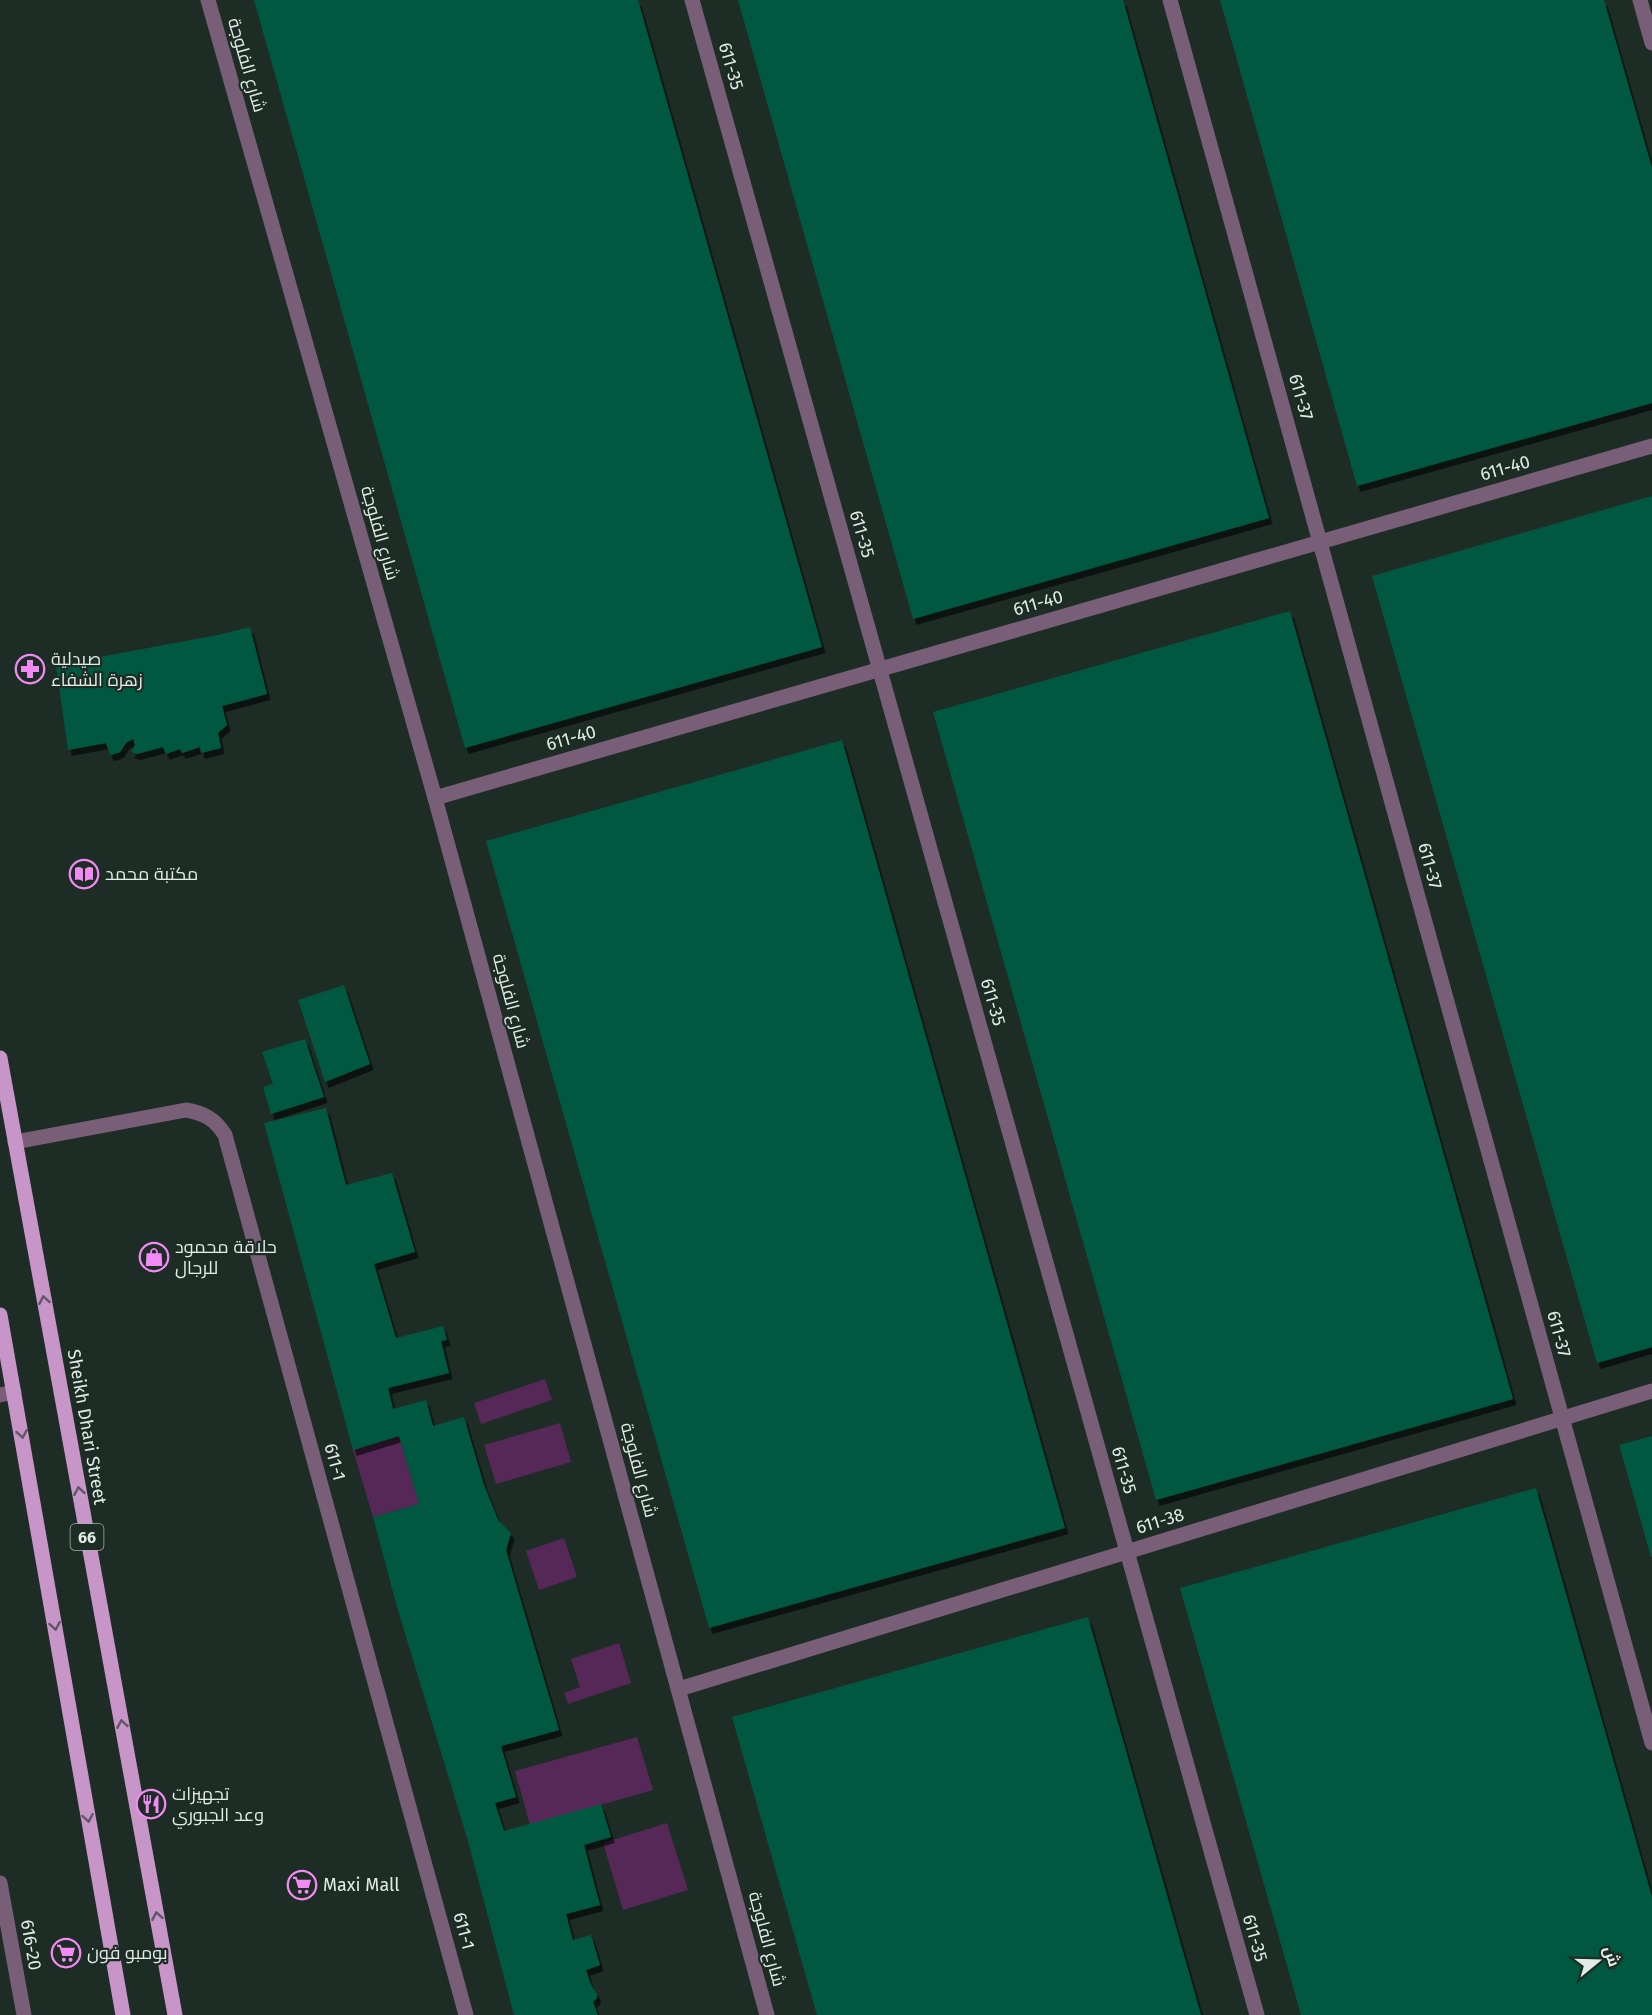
<svg xmlns="http://www.w3.org/2000/svg" width="1652" height="2015" font-family="'Fira Sans',Cairo,sans-serif">
	<style>
		.green { fill: #562857 }
		.building { fill: #06593f; filter: url(#shadow) }
		.lines { fill: none; stroke-linecap: round; stroke-linejoin: round }
		.minor { stroke: #785f77; stroke-width: 15 }
		.tertiary { stroke: #785f77; stroke-width: 15 }
		.primary { stroke: #c795c7; stroke-width: 15 }
		.oneway { stroke: #615666 }
		.labels { text-anchor: middle; dominant-baseline: central; stroke-width: 4.5; stroke-linejoin: round; paint-order: stroke }
		.shield { fill: #1d2c25; stroke: #a7b2ad; stroke-width: 1.5 }
		.shield-label { font-size: 16px; font-weight: bold; fill: #e2ece7 }
		.street-label { font-size: 18px; fill: #e2ece7; stroke: #1d2c25 }
		.poi-label { font-size: 18px; fill: #e2ece7; stroke: #1d2c25; text-anchor: start }
	</style>
	<defs>
		<filter id="shadow"><feDropShadow dx="3.5" dy="6" stdDeviation="0" flood-color="#0009"/></filter>
	</defs>
	<rect width="100%" height="100%" fill="#1d2c25"/>
	<g class="green">
		<path d="M 545,1379 L 552,1400 L 481,1424 L 474,1403 Z"/>
		<path d="M 560,1423 L 571,1462 L 496,1484 L 484,1445 Z"/>
		<path d="M 399,1436 L 419,1504 L 373,1517 L 353,1450 Z"/>
		<path d="M 564,1538 L 577,1577 L 539,1590 L 526,1551 Z"/>
		<path d="M 619,1643 L 631,1683 L 568,1704 L 564,1693 L 580,1687 L 571,1659 Z"/>
		<path d="M 637,1737 L 653,1790 L 530,1825 L 515,1771 Z"/>
		<path d="M 667,1823 L 688,1890 L 623,1910 L 603,1843 Z"/>
	</g>
	<g class="building">
		<path d="M 254,0 L 638,0 L 822,647 L 465,748 Z"/>
		<path d="M 738,0 L 1123,0 L 1269,518 L 913,619 Z"/>
		<path d="M 1220,0 L 1604,0 L 1652,168 L 1652,403 L 1357,486 Z"/>
		<path d="M 1652,496 L 1652,1347 L 1597,1363 L 1372,576 Z"/>
		<path d="M 1290,611 L 1513,1399 L 1156,1500 L 933,712 Z"/>
		<path d="M 250,627 L 267,694 L 222,706 L 227,725 L 218,733 L 221,748 L 201,753 L 200,747 L 182,753 L 180,749 L 166,754 L 163,747 L 137,754 L 131,752 L 135,745 L 133,739 L 126,743 L 120,752 L 115,754 L 110,755 L 106,743 L 68,750 L 56,665 L 218,635 Z"/>
		<path d="M 842,740 L 1065,1528 L 709,1628 L 486,841 Z"/>
		<path d="M 344,985 L 370,1064 L 325,1082 L 298,1000 Z"/>
		<path d="M 305,1039 L 324,1097 L 271,1114 L 263,1087 L 273,1084 L 262,1052 Z"/>
		<path d="M 326,1108 L 346,1185 L 392,1173 L 415,1252 L 374,1264 L 396,1338 L 443,1326 L 447,1340 L 441,1341 L 449,1373 L 388,1388 L 393,1409 L 426,1400 L 433,1426 L 464,1417 L 484,1485 L 498,1520 L 511,1533 L 506,1550 L 559,1730 L 501,1746 L 516,1797 L 495,1803 L 504,1831 L 601,1804 L 611,1837 L 584,1845 L 600,1905 L 566,1914 L 573,1940 L 591,1935 L 600,1965 L 586,1970 L 591,1985 L 597,1994 L 597,1998 L 593,2002 L 598,2015 L 514,2015 L 468,1841 L 397,1607 L 373,1517 L 419,1504 L 399,1436 L 353,1450 L 264,1123 Z"/>
		<path d="M 1652,1436 L 1652,1557 L 1651,1557 L 1619,1445 Z"/>
		<path d="M 1536,1488 L 1652,1897 L 1652,2015 L 1301,2015 L 1180,1588 Z"/>
		<path d="M 1088,1617 L 1201,2015 L 817,2015 L 732,1717 Z"/>
	</g>
	<g class="lines">
		<g class="minor">
			<path d="M 692,0 L 1257,2015"/>
			<path d="M 1170,0 L 1652,1743"/>
			<path d="M 1640,0 L 1652,43"/>
			<path d="M 435,798 L 1652,446"/>
			<path d="M 15,1142 L 186,1110 C 204,1113 215,1119 225,1135 L 466,2015"/>
			<path d="M 0,1395 L 14,1392"/>
			<path d="M 679,1689 L 1652,1391"/>
			<path d="M 0,1883 L 24,2015"/>
		</g>
		<path class="tertiary" d="M 208,0 L 435,798 L 767,2015"/>
		<g class="primary">
			<path d="M 0,1058 L 175,2015"/>
			<path d="M 0,1315 L 123,2015"/>
		</g>
	</g>
	<defs><path id="oneway-chevron" d="M-2-3.5L2.5 0L-2 3.5" fill="none" stroke-width="1.6" stroke-linecap="round" stroke-linejoin="round" transform="scale(1.5)"/></defs>
	<g class="oneway">
		<use href="#oneway-chevron" transform="translate(44 1300) rotate(-100)"/>
		<use href="#oneway-chevron" transform="translate(22 1434) rotate(80)"/>
		<use href="#oneway-chevron" transform="translate(79 1491) rotate(-100)"/>
		<use href="#oneway-chevron" transform="translate(55 1626) rotate(80)"/>
		<use href="#oneway-chevron" transform="translate(122 1724) rotate(-100)"/>
		<use href="#oneway-chevron" transform="translate(88 1818) rotate(80)"/>
		<use href="#oneway-chevron" transform="translate(157 1916) rotate(-100)"/>
	</g>
	<defs>
		<g id="pharmacy-ring" transform="scale(1.5)"><circle r="9.5" fill="#1d2c25" stroke="#f28af3" stroke-width="1.5"/><path d="M-2-6h4v4h4v4h-4v4h-4v-4h-4v-4h4Z" fill="#f28af3"/></g>
		<g id="library-ring" transform="scale(1.5)"><circle r="9.5" fill="#1d2c25" stroke="#f28af3" stroke-width="1.5"/><path d="M-6-4Q-3-5.5-.7-3.5V5Q-3 3-6 4ZM6-4Q3-5.5 .7-3.5V5Q3 3 6 4Z" fill="#f28af3"/></g>
		<g id="shop-ring" transform="scale(1.5)"><circle r="9.5" fill="#1d2c25" stroke="#f28af3" stroke-width="1.5"/><path d="M-5-2.5h2.3a2.7 3.5 0 0 1 5.4 0H5L5.5 6h-11ZM-1.5-2.5h3a1.5 2.3 0 0 0-3 0Z" fill="#f28af3"/></g>
		<g id="restaurant-ring" transform="scale(1.5)"><circle r="9.5" fill="#1d2c25" stroke="#f28af3" stroke-width="1.5"/><path d="M-5-6h1v4h1v-4h1v4h1v-4h1v5L-1.5 .5V6h-2V.5L-5-1ZM5-6V6H3V1.5H1.5Q1.5-4 5-6Z" fill="#f28af3"/></g>
		<g id="supermarket-ring" transform="scale(1.5)"><circle r="9.5" fill="#1d2c25" stroke="#f28af3" stroke-width="1.5"/><path d="M-6-5.5h2.5l.6 2H6L4.5 2H-2.5L-4.4-4H-6ZM-1.5 3.2a1.3 1.3 0 1 0 .1 0ZM3 3.2a1.3 1.3 0 1 0 .1 0Z" fill="#f28af3"/></g>
	</defs>
	<g fill-rule="evenodd">
		<use href="#pharmacy-ring" x="30" y="669"/>
		<use href="#library-ring" x="84" y="874"/>
		<use href="#shop-ring" x="154" y="1257"/>
		<use href="#restaurant-ring" x="151" y="1804"/>
		<use href="#supermarket-ring" x="302" y="1885"/>
		<use href="#supermarket-ring" x="66" y="1953"/>
	</g>
	<g class="labels">
		<rect class="shield" x="70.5" y="1524" width="33" height="26" rx="4.5"/>
		<g class="shield-label">
			<text x="87" y="1537">66</text>
		</g>
		<g class="street-label">
			<text transform="translate(247 65) rotate(74)">شارع الفلوجة</text>
			<text transform="translate(731 66) rotate(74)">611-35</text>
			<text transform="translate(1301 397) rotate(74)">611-37</text>
			<text transform="translate(1505 468) rotate(-16)">611-40</text>
			<text transform="translate(380 533) rotate(74)">شارع الفلوجة</text>
			<text transform="translate(862 534) rotate(74)">611-35</text>
			<text transform="translate(1038 603) rotate(-16)">611-40</text>
			<text transform="translate(571 738) rotate(-16)">611-40</text>
			<text transform="translate(1430 866) rotate(75)">611-37</text>
			<text transform="translate(511 1001) rotate(75)">شارع الفلوجة</text>
			<text transform="translate(993 1002) rotate(74)">611-35</text>
			<text transform="translate(1559 1334) rotate(75)">611-37</text>
			<text transform="translate(87 1427) rotate(80)">Sheikh Dhari Street</text>
			<text transform="translate(335 1462) rotate(75)">611-1</text>
			<text transform="translate(639 1470) rotate(75)">شارع الفلوجة</text>
			<text transform="translate(1124 1470) rotate(74)">611-35</text>
			<text transform="translate(1160 1521) rotate(-17)">611-38</text>
			<text transform="translate(464 1931) rotate(75)">611-1</text>
			<text transform="translate(1255 1938) rotate(74)">611-35</text>
			<text transform="translate(767 1939) rotate(75)">شارع الفلوجة</text>
			<text transform="translate(31 1945) rotate(80)">616-20</text>
		</g>
		<g class="poi-label">
			<text x="51" y="659">صيدلية<tspan x="51" dy="21">زهرة الشفاء</tspan></text>
			<text x="105" y="874">مكتبة محمد</text>
			<text x="175" y="1247">حلاقة محمود<tspan x="175" dy="21">للرجال</tspan></text>
			<text x="172" y="1794">تجهيزات<tspan x="172" dy="21">وعد الجبوري</tspan></text>
			<text x="323" y="1885">Maxi Mall</text>
			<text x="87" y="1953">بومبو فون</text>
		</g>
	</g>
	<g transform="translate(1598 1961) rotate(71)" stroke="#1d2c25" stroke-width="4.5" paint-order="stroke">
	<path d="M0-4.5L10 22L0 15L-10 22Z" fill="#e2ece7"/>
	<text y="-9" font-size="16" font-weight="bold" text-anchor="middle" fill="#e2ece7">ش</text>
	</g>
</svg>
